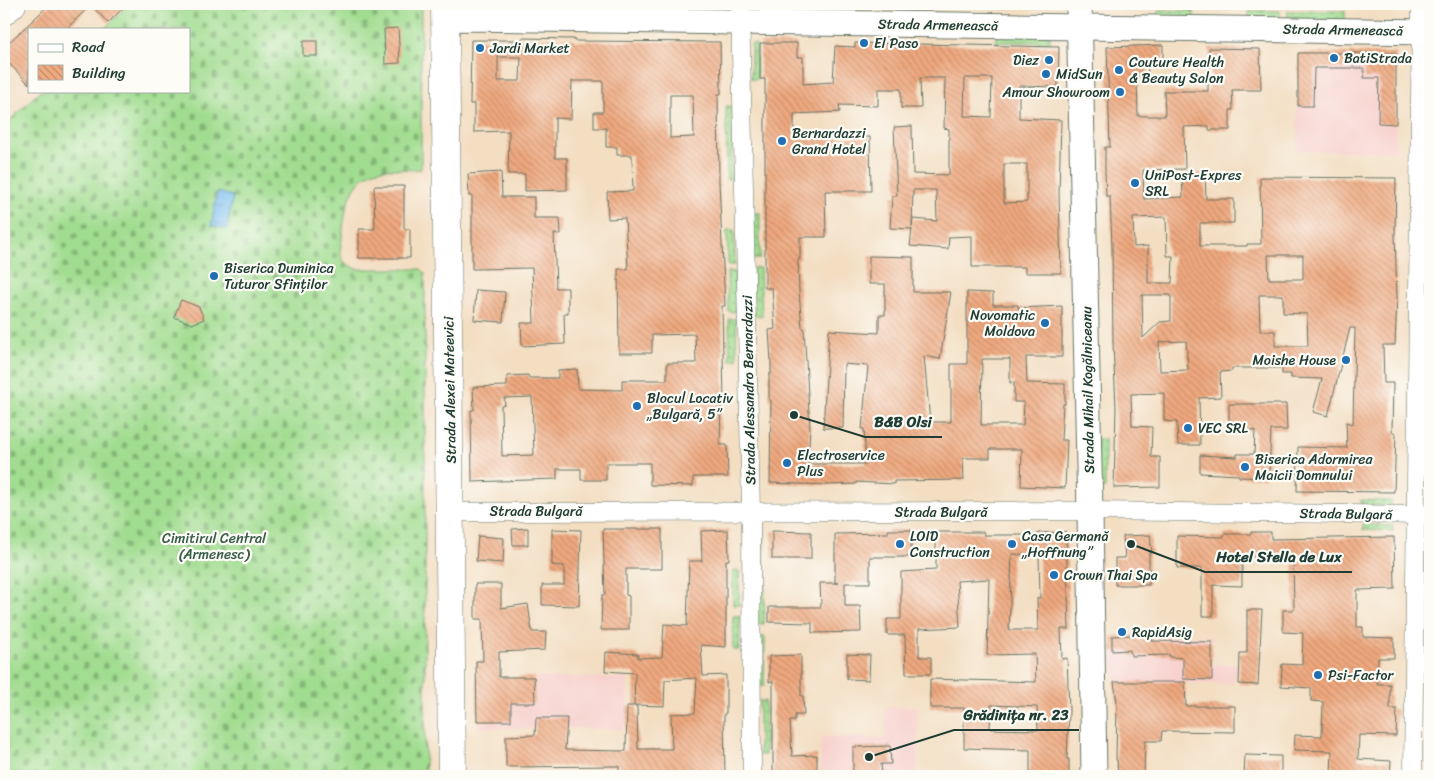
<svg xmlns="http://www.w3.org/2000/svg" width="1434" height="780" font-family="Sriracha,sans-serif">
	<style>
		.built { fill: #f7d0cc }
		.grass { fill: url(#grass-dots); stroke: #608d62 }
		.cemetery { fill: url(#cemetery-stones); stroke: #608d62 }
		.water { fill: url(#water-ripples); stroke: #4c7d92 }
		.building { fill: url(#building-back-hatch); fill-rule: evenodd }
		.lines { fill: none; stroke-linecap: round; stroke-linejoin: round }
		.street-casing { stroke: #697566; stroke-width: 19 }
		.secondary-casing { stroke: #697566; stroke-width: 27 }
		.primary-casing { stroke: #697566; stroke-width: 29 }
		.street { stroke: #fff; stroke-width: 18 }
		.secondary { stroke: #fff; stroke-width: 25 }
		.primary { stroke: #fff; stroke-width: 28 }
		.poi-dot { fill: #1f6fb2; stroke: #fdfcf7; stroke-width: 2 }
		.labels { text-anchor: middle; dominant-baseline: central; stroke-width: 4.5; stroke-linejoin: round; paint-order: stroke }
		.street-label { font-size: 14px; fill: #1f3d34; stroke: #fdfcf7 }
		.poi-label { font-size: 14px; fill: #1f3d34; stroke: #fdfcf7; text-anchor: start }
		.park-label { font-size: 14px; fill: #395d46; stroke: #fdfcf7 }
		.leader { fill: none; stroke: #1f3d34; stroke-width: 2 }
		.callout-dot { fill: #1f3d34; stroke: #fdfcf7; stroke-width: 2 }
		.callout-label { font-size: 15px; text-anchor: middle; font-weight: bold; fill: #1f3d34; stroke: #fdfcf7; stroke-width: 4.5; stroke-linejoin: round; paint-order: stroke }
	</style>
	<defs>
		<pattern id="grass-dots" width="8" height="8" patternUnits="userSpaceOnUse" patternTransform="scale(1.25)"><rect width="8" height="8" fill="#a1dd90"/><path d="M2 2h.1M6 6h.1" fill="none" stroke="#83b476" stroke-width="1.8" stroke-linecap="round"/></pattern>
		<pattern id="cemetery-stones" width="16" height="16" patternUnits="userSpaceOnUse" patternTransform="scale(1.25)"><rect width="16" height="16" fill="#a1dd90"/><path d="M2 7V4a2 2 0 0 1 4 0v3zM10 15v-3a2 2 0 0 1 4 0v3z" fill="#83b476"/></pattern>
		<pattern id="water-ripples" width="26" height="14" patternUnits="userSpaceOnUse" patternTransform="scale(1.25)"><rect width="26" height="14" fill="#79bdef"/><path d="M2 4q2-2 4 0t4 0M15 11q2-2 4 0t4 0" fill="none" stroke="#639bc2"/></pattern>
		<pattern id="building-back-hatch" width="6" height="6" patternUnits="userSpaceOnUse" patternTransform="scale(1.25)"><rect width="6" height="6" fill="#f0a97f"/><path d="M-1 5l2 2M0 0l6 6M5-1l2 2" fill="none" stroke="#c28b69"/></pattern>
	</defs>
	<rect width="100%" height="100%" fill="#fdfcf7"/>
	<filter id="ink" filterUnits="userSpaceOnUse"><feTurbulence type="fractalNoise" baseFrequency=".02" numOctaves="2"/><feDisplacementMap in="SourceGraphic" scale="10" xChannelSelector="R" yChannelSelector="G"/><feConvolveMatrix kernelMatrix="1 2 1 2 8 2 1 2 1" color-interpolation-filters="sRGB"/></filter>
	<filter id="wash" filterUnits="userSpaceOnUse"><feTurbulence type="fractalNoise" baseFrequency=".0096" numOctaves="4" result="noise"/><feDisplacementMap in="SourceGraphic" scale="20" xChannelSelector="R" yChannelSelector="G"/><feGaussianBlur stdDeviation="1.12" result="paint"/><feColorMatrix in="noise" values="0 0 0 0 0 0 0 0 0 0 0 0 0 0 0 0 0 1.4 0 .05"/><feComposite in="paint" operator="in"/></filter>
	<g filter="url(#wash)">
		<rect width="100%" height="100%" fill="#f3dec2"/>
		<g class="built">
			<path d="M 1298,53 L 1396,53 L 1396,151 L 1297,151 Z"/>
			<path d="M 1112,636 L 1213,637 L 1210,664 L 1239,664 L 1233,684 L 1114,682 Z"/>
			<path d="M 476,677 L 627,678 L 627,722 L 625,722 L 624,729 L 477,728 Z"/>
			<path d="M 885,706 L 918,707 L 917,776 L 820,776 L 821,737 L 886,738 Z"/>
		</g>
		<g class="grass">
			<rect x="763" y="6" width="36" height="9"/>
			<rect x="1158" y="11" width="36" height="8"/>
			<rect x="1249" y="11" width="31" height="9"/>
			<rect x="1288" y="11" width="57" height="10"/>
			<rect x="996" y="34" width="54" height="8"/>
			<path d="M 751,44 L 756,44 L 757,79 L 751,79 Z"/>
			<path d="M 726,106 L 731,106 L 732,179 L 727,179 Z"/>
			<rect x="753" y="213" width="7" height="46"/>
			<path d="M 727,230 L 734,230 L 735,265 L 728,265 Z"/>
			<path d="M 753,268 L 760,268 L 762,316 L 754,315 Z"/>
			<path d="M 727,272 L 735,272 L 735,312 L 728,311 Z"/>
			<path d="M 729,319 L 736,319 L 737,359 L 730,360 Z"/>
			<rect x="1097" y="439" width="8" height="49"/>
			<path d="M 1361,500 L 1391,501 L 1391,506 L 1361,505 Z"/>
			<path d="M 1363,524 L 1393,526 L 1393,531 L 1363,530 Z"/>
			<rect x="758" y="534" width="6" height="40"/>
			<rect x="733" y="571" width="6" height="34"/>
			<path d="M 759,580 L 765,580 L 764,624 L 758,624 Z"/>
			<path d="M 733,616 L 740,616 L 739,650 L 733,650 Z"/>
			<path d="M 759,637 L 765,637 L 764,686 L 758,686 Z"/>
			<rect x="759" y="701" width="6" height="54"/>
		</g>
		<path class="cemetery" d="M 129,4 L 421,4 L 421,169 C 406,172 385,165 372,172 C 348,183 344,216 342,239 C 341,245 339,252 342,258 C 345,264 351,266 357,269 L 421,269 L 425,273 L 425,776 L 4,776 L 4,126 L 40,91 L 189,91 L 189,29 L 104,29 Z"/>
		<path class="water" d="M 217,192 L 233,196 L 227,229 L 211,226 Z"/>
		<g id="blocks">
			<g class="building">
				<path d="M 50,4 L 127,4 L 108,23 L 91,5 L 66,29 L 29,29 L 29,84 L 4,58 L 4,47 Z"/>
				<path d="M 398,28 L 400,63 L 385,64 L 384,29 Z"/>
				<path d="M 522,38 L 574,39 L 574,41 L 720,42 L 721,94 L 718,94 L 719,182 L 725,306 L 722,306 L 724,401 L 721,401 L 720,445 L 727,445 L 728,477 L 693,477 L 693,486 L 650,485 L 650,463 L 606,463 L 606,480 L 581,480 L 581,469 L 557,469 L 557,479 L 472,482 L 471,410 L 474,410 L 473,387 L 507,386 L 507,376 L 528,375 L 529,378 L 558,378 L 558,370 L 577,369 L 578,389 L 622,390 L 622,380 L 667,380 L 667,363 L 696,363 L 695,334 L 652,335 L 652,353 L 619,353 L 618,269 L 628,269 L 625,218 L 608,219 L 607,192 L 633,191 L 632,155 L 617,155 L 617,147 L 606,147 L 606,128 L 594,128 L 594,112 L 603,112 L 603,81 L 572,81 L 571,119 L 555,118 L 555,158 L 567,158 L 567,190 L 525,191 L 525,174 L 508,174 L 509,131 L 474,132 L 474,104 L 470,104 L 471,40 L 522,40 ZM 498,57 L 521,57 L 520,81 L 498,81 ZM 670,95 L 693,95 L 694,137 L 670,138 ZM 532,397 L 534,455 L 502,456 L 501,406 L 505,405 L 504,398 Z"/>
				<rect x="303" y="41" width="14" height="15"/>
				<path d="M 760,43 L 797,43 L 797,57 L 803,57 L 803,84 L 833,82 L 835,46 L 855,47 L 855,43 L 919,44 L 1059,47 L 1058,87 L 1019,86 L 1019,118 L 1061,120 L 1059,193 L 1061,273 L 1025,273 L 1025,267 L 972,267 L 972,236 L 949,237 L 948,249 L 910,246 L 912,229 L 890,228 L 892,196 L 897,196 L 894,127 L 912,126 L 913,174 L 949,175 L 949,129 L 944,128 L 945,78 L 920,78 L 921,108 L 901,108 L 901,89 L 878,89 L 878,106 L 839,105 L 840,112 L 794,114 L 794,138 L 870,137 L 871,191 L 825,191 L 826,237 L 800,237 L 800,259 L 798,259 L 799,292 L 802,328 L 804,328 L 810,428 L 808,464 L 866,464 L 864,429 L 862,429 L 868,366 L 844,364 L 843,428 L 823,428 L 829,330 L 879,333 L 879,315 L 885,315 L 885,284 L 869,284 L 869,256 L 913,257 L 913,292 L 951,292 L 940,359 L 924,356 L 930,422 L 951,422 L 951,364 L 967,364 L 967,292 L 993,293 L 993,305 L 1018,305 L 1018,308 L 1062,306 L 1062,357 L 1026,357 L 1027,383 L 1065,384 L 1065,404 L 1063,404 L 1061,440 L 1067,440 L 1065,488 L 1021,486 L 1022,449 L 990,449 L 990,458 L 963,458 L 964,480 L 894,481 L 894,484 L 856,482 L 856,484 L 828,485 L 770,483 L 771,400 L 769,400 L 769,374 L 771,374 L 771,362 L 769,330 L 775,329 L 772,288 L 765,288 L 765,79 L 760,79 ZM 965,78 L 992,78 L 991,117 L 964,116 ZM 1004,164 L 1027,164 L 1027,202 L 1004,203 ZM 913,190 L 936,190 L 937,221 L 913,219 L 912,227 ZM 982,359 L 1010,359 L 1010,383 L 1014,382 L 1014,402 L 1024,402 L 1023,425 L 981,425 Z"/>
				<path d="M 1163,45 L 1163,59 L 1147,60 L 1148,76 L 1137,76 L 1138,116 L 1165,116 L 1164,91 L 1208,91 L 1208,83 L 1211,83 L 1209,48 L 1260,49 L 1261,90 L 1232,90 L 1233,110 L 1230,110 L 1230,130 L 1209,130 L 1209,126 L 1184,127 L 1185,169 L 1143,170 L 1144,199 L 1183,197 L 1182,174 L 1205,173 L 1206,199 L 1234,199 L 1234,223 L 1200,223 L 1200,246 L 1247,246 L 1247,244 L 1261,244 L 1260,177 L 1396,178 L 1395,235 L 1397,297 L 1395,345 L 1383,345 L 1384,383 L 1393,383 L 1392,432 L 1396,433 L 1394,492 L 1297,491 L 1298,447 L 1347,448 L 1346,422 L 1353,424 L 1355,328 L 1350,328 L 1328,416 L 1313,412 L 1322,379 L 1291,378 L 1291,374 L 1282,374 L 1282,368 L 1232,368 L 1232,371 L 1220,372 L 1221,397 L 1199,398 L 1200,445 L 1178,445 L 1177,422 L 1164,421 L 1164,393 L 1131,394 L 1132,426 L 1152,427 L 1151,457 L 1160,457 L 1160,487 L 1114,488 L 1116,407 L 1113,344 L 1112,247 L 1110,196 L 1106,196 L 1105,173 L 1105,147 L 1110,147 L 1107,47 ZM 1166,217 L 1167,256 L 1173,256 L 1172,283 L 1148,283 L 1148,246 L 1134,247 L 1133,218 ZM 1268,255 L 1303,255 L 1303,279 L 1269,279 ZM 1142,295 L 1171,295 L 1171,321 L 1160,322 L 1143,338 ZM 1259,295 L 1283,295 L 1283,313 L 1307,314 L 1308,346 L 1275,346 L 1275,331 L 1260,331 ZM 1186,341 L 1188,370 L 1160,371 L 1159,342 Z"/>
				<path d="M 1298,53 L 1396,53 L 1396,124 L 1378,123 L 1379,78 L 1364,78 L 1364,68 L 1314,68 L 1313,106 L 1298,106 Z"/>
				<path d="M 501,172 L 502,197 L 534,197 L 534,218 L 560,218 L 561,234 L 554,234 L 556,288 L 568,288 L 568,313 L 564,313 L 565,344 L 522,346 L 521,323 L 534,323 L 532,268 L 472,269 L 472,196 L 469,196 L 468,174 Z"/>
				<path d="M 374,186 L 404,186 L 404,229 L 410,229 L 410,258 L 359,258 L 359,229 L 375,229 Z"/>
				<path d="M 476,290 L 505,292 L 503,322 L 474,320 Z"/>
				<path d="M 181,300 L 199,307 L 204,319 L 192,324 L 174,317 Z"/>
				<path d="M 1229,404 L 1286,404 L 1287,430 L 1271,430 L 1269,474 L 1265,474 L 1265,478 L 1239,477 L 1239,475 L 1200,473 L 1200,455 L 1237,457 L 1237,454 L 1254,454 L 1255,430 L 1229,431 Z"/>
				<path d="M 528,528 L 528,545 L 513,545 L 512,529 Z"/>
				<path d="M 552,529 L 581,530 L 579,606 L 542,605 L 542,585 L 564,585 L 564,566 L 552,565 Z"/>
				<path d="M 603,529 L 662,529 L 662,569 L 626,569 L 626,595 L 629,596 L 629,630 L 601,630 L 602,595 L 605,595 Z"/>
				<path d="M 728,530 L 729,560 L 726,560 L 726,647 L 701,645 L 703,676 L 726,675 L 726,713 L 724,714 L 725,776 L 619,776 L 619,766 L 506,767 L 506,736 L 535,735 L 536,718 L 567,718 L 565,750 L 626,751 L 627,706 L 637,706 L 638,749 L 672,749 L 671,714 L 695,713 L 697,678 L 665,680 L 664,706 L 634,705 L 635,673 L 605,671 L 606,652 L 638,654 L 638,658 L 662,657 L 664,624 L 687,626 L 689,561 L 702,561 L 701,531 Z"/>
				<path d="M 888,530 L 911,530 L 911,557 L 870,557 L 870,583 L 845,583 L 845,606 L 860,606 L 861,632 L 812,633 L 812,623 L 769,622 L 769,607 L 821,607 L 820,583 L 839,583 L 835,583 L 835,534 L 888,533 Z"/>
				<path d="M 772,531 L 811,532 L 811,559 L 772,559 Z"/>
				<path d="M 936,532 L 984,532 L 984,535 L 1038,535 L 1038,533 L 1066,532 L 1069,629 L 1061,629 L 1062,659 L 1067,658 L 1069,711 L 1067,759 L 1069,759 L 1069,776 L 1030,776 L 1030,750 L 964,748 L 964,708 L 930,708 L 930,679 L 1036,682 L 1035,654 L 987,655 L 989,579 L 957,581 L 960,627 L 919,629 L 919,657 L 931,657 L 931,674 L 906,674 L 905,635 L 887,635 L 887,619 L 901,619 L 901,572 L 936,570 ZM 1012,554 L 1039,555 L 1040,598 L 1037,598 L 1038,630 L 1009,630 ZM 991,705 L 1037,707 L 1038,730 L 990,729 Z"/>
				<path d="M 1251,532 L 1271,532 L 1271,539 L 1394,537 L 1395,589 L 1357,590 L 1357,627 L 1363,627 L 1363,637 L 1394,638 L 1394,658 L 1378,658 L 1377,684 L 1390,684 L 1390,709 L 1397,709 L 1396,736 L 1359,735 L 1358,759 L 1391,761 L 1390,776 L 1331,774 L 1332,751 L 1294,750 L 1295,735 L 1322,736 L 1323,702 L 1311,701 L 1311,688 L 1281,686 L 1282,664 L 1302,665 L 1303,633 L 1283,632 L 1283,610 L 1294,610 L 1293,556 L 1248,557 L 1247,561 L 1242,561 L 1242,586 L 1213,585 L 1213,616 L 1202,616 L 1202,568 L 1177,568 L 1177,536 L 1224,537 L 1224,534 L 1251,534 Z"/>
				<path d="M 1150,535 L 1152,553 L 1149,553 L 1149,585 L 1115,585 L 1115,558 L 1125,558 L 1123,536 Z"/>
				<path d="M 478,536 L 504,538 L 503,563 L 476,561 Z"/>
				<path d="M 475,584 L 501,584 L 501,608 L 528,604 L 532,632 L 546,632 L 545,650 L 499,652 L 499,677 L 534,677 L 535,703 L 511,703 L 511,721 L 477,721 L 476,661 L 483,661 L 482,619 L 475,619 Z"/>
				<path d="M 1247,610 L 1262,610 L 1258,685 L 1239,684 L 1240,653 L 1247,653 Z"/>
				<path d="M 1152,634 L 1152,641 L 1212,642 L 1212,680 L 1183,679 L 1183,658 L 1170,657 L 1170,655 L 1131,656 L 1130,650 L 1112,651 L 1112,636 Z"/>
				<path d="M 847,654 L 870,655 L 869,680 L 847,679 Z"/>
				<path d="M 801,655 L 801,696 L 803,696 L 804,715 L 795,715 L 795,721 L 790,721 L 792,756 L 817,755 L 817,776 L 773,776 L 773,681 L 769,682 L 769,656 Z"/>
				<path d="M 1114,682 L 1185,682 L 1186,706 L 1235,706 L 1235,732 L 1162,731 L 1161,741 L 1145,741 L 1144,776 L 1118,776 L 1117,760 L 1116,760 L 1117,703 Z"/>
				<path d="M 890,746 L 891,764 L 881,764 L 882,776 L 853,776 L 853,747 Z"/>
				<path d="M 1245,755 L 1281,756 L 1281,776 L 1244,776 Z"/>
			</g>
		</g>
	</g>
	<g filter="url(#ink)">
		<use href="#blocks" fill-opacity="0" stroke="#697566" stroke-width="1"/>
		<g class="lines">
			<g class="street-casing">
				<g id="street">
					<path d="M 740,4 L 751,512 L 752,776"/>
					<path d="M 451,512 L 1090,511 L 1430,515"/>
					<path d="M 1413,776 L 1421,4"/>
				</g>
			</g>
			<g class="secondary-casing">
				<g id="secondary">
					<path d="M 1079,4 L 1090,511 L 1094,776"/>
					<path d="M 446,19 L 467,18 L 1430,32"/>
				</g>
			</g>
			<g class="primary-casing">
				<g id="primary">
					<path d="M 445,4 L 452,776"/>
					<path d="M 4,11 L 12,4"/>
				</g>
			</g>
			<use href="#street" class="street"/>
			<use href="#secondary" class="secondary"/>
			<use href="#primary" class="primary"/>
		</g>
	</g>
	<g class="poi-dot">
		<circle cx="864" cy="43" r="5"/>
		<circle cx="480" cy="48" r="5"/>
		<circle cx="1334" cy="58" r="5"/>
		<circle cx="1049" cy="60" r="5"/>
		<circle cx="1119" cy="70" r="5"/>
		<circle cx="1046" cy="74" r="5"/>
		<circle cx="1120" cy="92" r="5"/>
		<circle cx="782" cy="141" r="5"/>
		<circle cx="1135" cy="183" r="5"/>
		<circle cx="214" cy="276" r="5"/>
		<circle cx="1045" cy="323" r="5"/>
		<circle cx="1346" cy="360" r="5"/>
		<circle cx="637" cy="406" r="5"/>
		<circle cx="1188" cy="428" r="5"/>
		<circle cx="787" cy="463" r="5"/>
		<circle cx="1245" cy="467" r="5"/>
		<circle cx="900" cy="544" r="5"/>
		<circle cx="1012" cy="544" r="5"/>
		<circle cx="1054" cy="575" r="5"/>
		<circle cx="1122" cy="632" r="5"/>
		<circle cx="1318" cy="675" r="5"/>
	</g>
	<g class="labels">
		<g class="street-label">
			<text transform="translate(938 25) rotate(1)">Strada Armenească</text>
			<text transform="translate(1343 30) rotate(1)">Strada Armenească</text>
			<text transform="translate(450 390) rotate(-91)">Strada Alexei Mateevici</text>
			<text transform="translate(749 390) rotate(-91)">Strada Alessandro Bernardazzi</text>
			<text transform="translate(1088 390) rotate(-91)">Strada Mihail Kogălniceanu</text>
			<text x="536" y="511">Strada Bulgară</text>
			<text x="941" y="512">Strada Bulgară</text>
			<text transform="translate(1346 514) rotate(1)">Strada Bulgară</text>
		</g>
		<g class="poi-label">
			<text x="874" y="43">El Paso</text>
			<text x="490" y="48">Jardi Market</text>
			<text x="1344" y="58">BatiStrada</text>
			<text x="1039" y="60" text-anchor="end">Diez</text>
			<text x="1129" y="62">Couture Health<tspan x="1129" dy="16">&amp; Beauty Salon</tspan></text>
			<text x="1056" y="74">MidSun</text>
			<text x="1110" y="92" text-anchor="end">Amour Showroom</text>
			<text x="792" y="133">Bernardazzi<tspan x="792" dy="16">Grand Hotel</tspan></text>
			<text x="1145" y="175">UniPost-Expres<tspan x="1145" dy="16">SRL</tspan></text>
			<text x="224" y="268">Biserica Duminica<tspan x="224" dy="16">Tuturor Sfinților</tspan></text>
			<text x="1035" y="315" text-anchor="end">Novomatic<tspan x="1035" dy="16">Moldova</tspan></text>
			<text x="1336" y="360" text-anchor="end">Moishe House</text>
			<text x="647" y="398">Blocul Locativ<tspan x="647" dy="16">„Bulgară, 5”</tspan></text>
			<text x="1198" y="428">VEC SRL</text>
			<text x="797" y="455">Electroservice<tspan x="797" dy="16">Plus</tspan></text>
			<text x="1255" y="459">Biserica Adormirea<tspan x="1255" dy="16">Maicii Domnului</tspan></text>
			<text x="910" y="536">LOID<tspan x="910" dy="16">Construction</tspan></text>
			<text x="1022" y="536">Casa Germană<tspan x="1022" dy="16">„Hoffnung”</tspan></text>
			<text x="1064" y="575">Crown Thai Spa</text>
			<text x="1132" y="632">RapidAsig</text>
			<text x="1328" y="675">Psi-Factor</text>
		</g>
		<g class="park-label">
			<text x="214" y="538">Cimitirul Central<tspan x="214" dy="16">(Armenesc)</tspan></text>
		</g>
	</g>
	<path class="leader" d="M794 415L865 437H942M1131 544L1205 572H1352M869 757L954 730H1079"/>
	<g class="callout-dot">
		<circle cx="794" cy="415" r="5"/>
		<circle cx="1131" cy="544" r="5"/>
		<circle cx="869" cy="757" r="5"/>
	</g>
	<g class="callout-label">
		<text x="903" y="427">B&amp;B Olsi</text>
		<text x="1279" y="562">Hotel Stella de Lux</text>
		<text x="1016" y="720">Grădinița nr. 23</text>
	</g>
	<rect width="1434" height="780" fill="none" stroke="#fdfcf7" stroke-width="20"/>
	<rect x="28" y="28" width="162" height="65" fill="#fdfcf7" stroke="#a4b0a9"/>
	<rect x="38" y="44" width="25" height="8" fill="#ffffff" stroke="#a4b0a9"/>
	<text x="72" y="52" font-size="15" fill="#1f3d34">Road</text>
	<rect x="38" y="65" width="25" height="15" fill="url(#building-back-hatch)" stroke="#a4b0a9"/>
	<text x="72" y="78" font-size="15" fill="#1f3d34">Building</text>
</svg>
